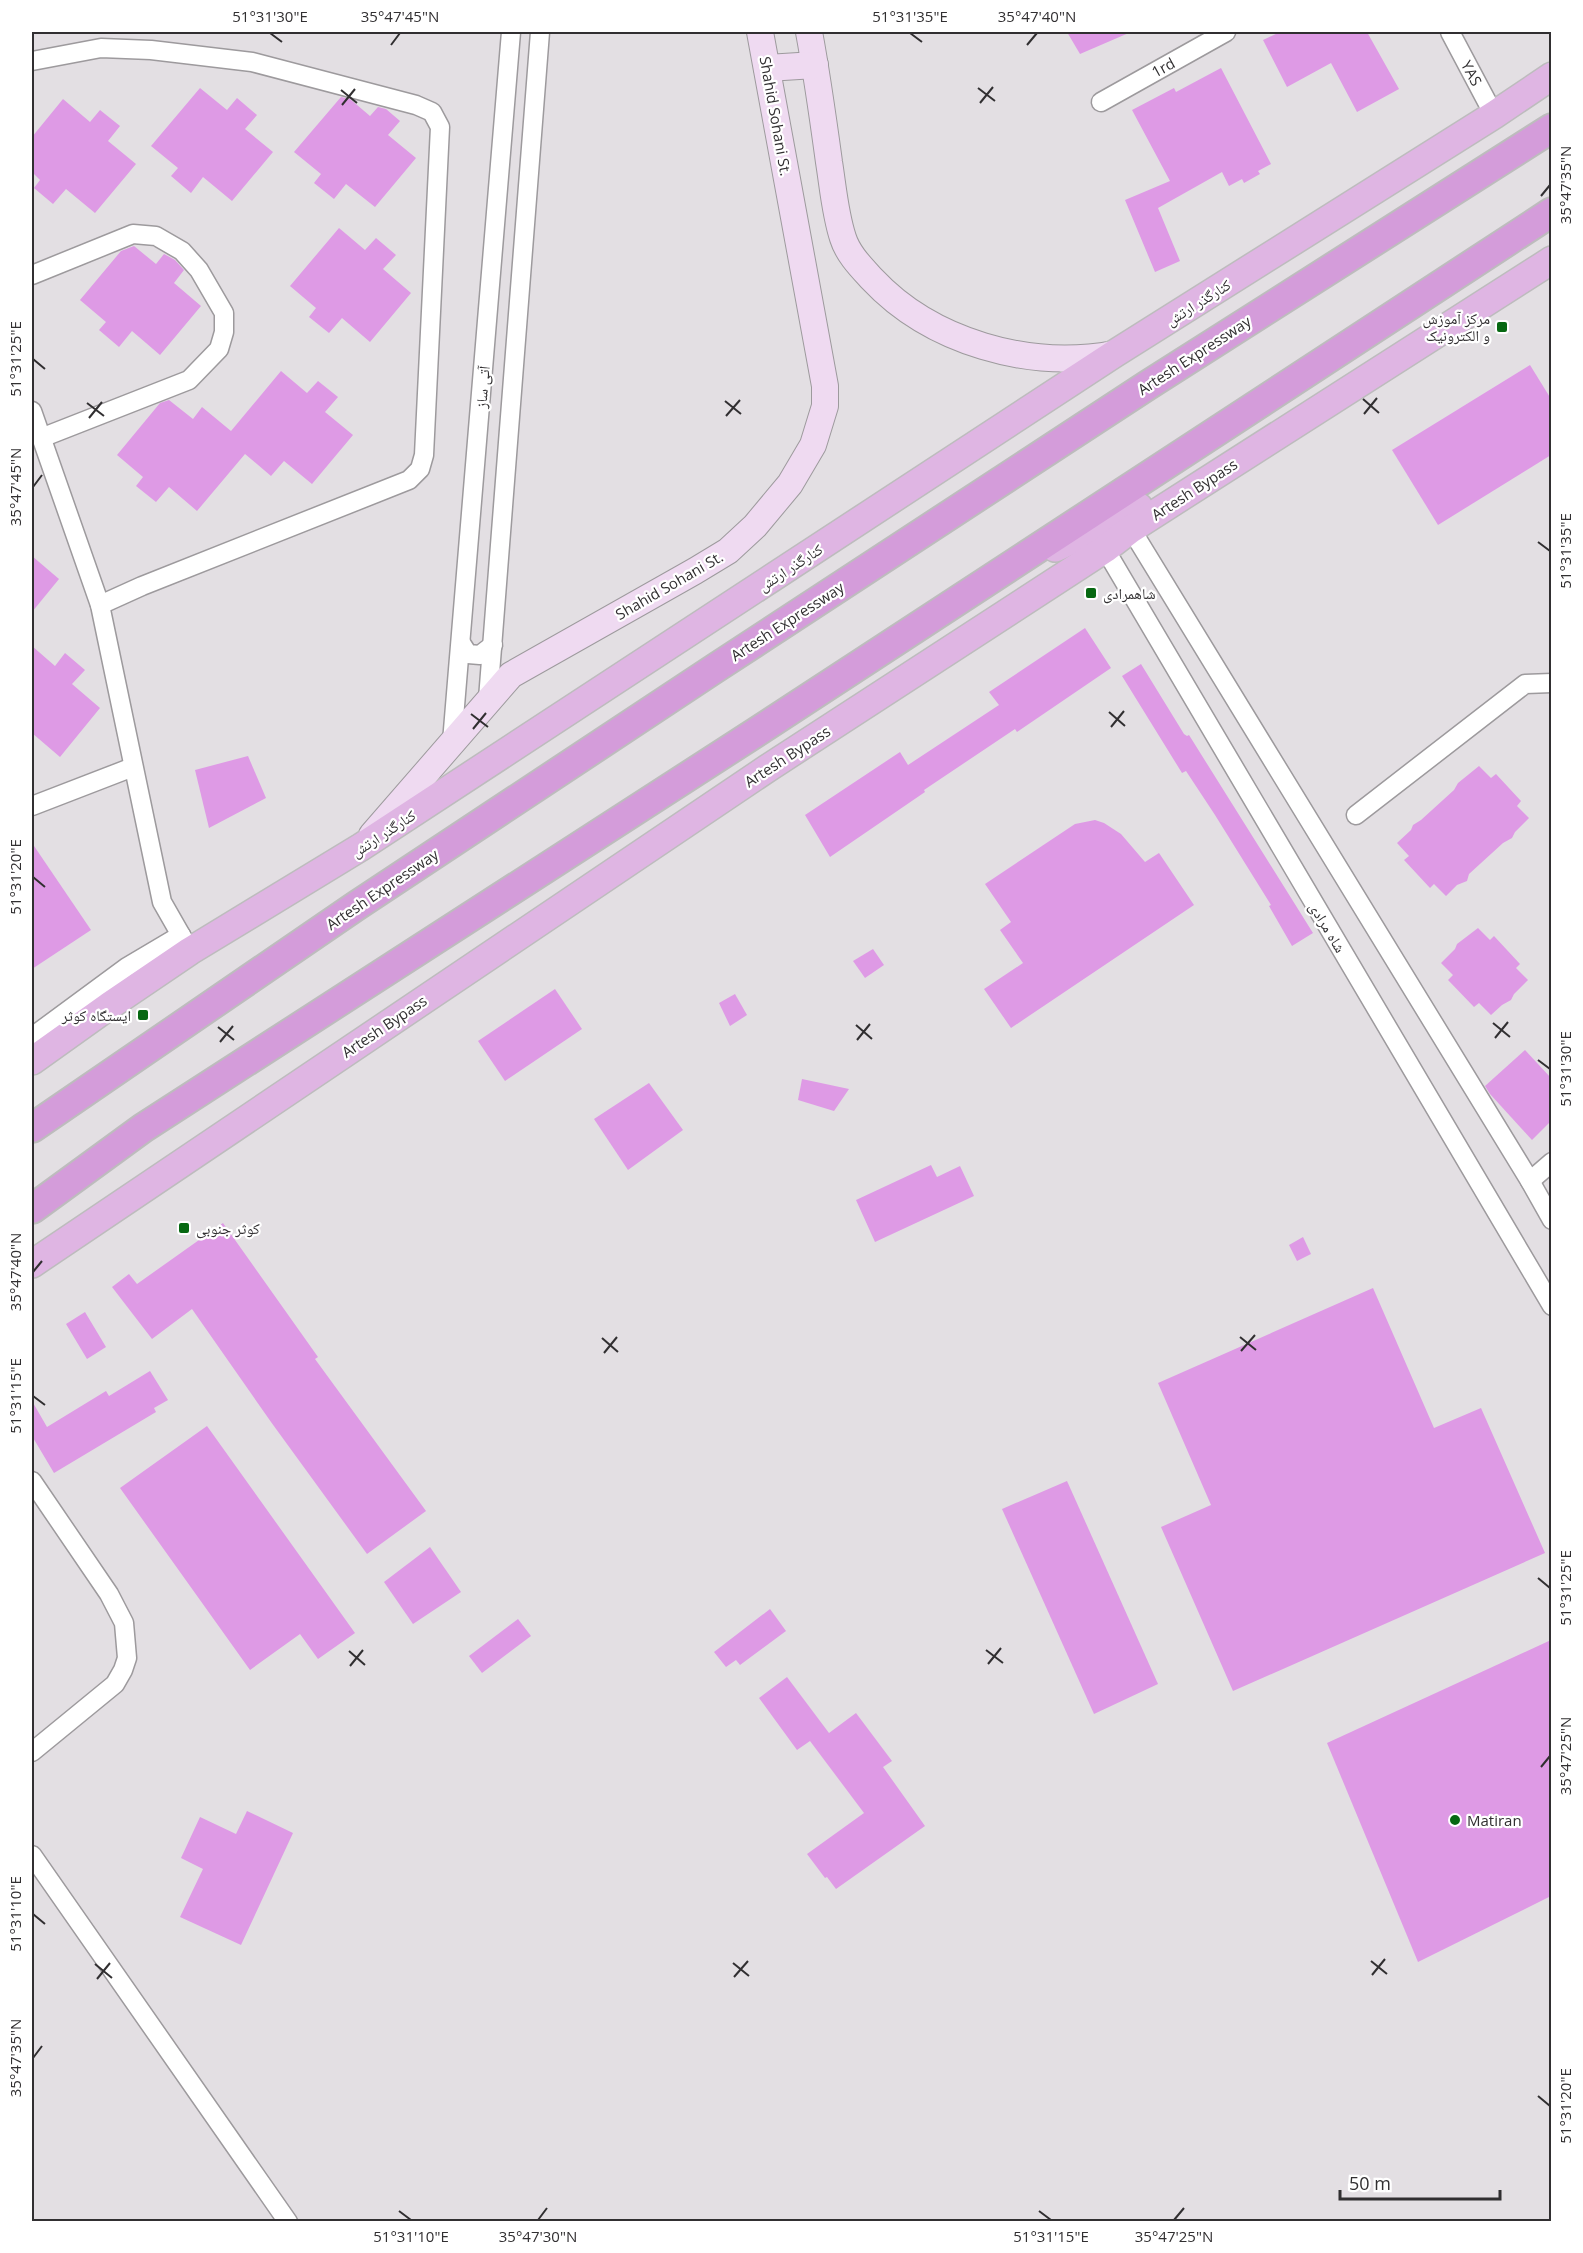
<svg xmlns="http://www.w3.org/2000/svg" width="1583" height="2253" font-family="'Open Sans','Noto Naskh Arabic',sans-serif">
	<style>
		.building { fill: #de9ae5 }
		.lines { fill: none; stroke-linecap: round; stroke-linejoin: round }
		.minor-casing { stroke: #9d9a9d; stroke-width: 21 }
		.secondary-casing { stroke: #9d9a9d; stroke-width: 28 }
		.primary-casing { stroke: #bdbcbd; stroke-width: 30 }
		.trunk-casing { stroke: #bdbcbd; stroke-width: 32 }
		.minor { stroke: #fff; stroke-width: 18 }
		.secondary { stroke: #efdaf1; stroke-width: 26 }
		.primary { stroke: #dfb5e3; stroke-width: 27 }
		.trunk { stroke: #d49cda; stroke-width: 28 }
		.ticks { fill: none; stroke: #312f31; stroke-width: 2 }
		.poi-dot { fill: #076812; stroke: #fff; stroke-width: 2 }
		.labels { text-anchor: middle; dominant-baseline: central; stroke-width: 4.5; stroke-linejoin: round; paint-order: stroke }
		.street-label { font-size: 15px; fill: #312f31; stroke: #fff }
		.poi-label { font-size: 15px; fill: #312f31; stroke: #fff; text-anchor: start }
		.neatline { fill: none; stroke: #312f31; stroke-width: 2 }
		.ticks-label { font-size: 15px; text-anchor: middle; fill: #312f31 }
	</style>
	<rect width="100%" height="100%" fill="#e3dfe3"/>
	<g class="building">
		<path d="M 1067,32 L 1131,32 L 1080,54 Z"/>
		<path d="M 1280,32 L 1367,32 L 1399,89 L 1357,112 L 1331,63 L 1287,87 L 1263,40 Z"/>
		<path d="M 1221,68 L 1271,164 L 1258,171 L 1260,174 L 1244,183 L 1242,179 L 1229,186 L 1222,172 L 1158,208 L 1180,261 L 1155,272 L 1125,200 L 1170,181 L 1132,110 L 1174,88 L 1176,92 Z"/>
		<path d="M 200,88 L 227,110 L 237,98 L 257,115 L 245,129 L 273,152 L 232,201 L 203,177 L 191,193 L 171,176 L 178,168 L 151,146 Z"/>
		<path d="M 341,97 L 350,99 L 370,116 L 378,107 L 386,109 L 400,121 L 388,135 L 416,158 L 375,207 L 346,184 L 334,199 L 314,183 L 321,174 L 294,152 Z"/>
		<path d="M 63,99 L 90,122 L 100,110 L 120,126 L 108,141 L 136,164 L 95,213 L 66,189 L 53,204 L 34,188 L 40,180 L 32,172 L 32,137 Z"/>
		<path d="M 339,228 L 365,250 L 376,238 L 396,255 L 383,269 L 411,293 L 370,342 L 342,318 L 329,333 L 309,317 L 316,308 L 290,286 Z"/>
		<path d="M 134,246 L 156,264 L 164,254 L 175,260 L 184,270 L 174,283 L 201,306 L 160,355 L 132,331 L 119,347 L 99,330 L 106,322 L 80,300 L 121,251 Z"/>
		<path d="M 1530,365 L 1551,399 L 1551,455 L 1438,525 L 1392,450 Z"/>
		<path d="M 281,371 L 307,393 L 318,381 L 338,397 L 325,412 L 353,435 L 312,484 L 284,461 L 271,476 L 245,454 L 197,511 L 169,487 L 156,502 L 136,486 L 143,477 L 117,455 L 160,403 L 169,400 L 193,419 L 202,407 L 231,431 Z"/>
		<path d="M 32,556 L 59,579 L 32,612 Z"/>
		<path d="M 1085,628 L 1111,668 L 1017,732 L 1015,729 L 924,790 L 925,792 L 830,857 L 805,815 L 900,752 L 908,765 L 999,705 L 989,692 Z"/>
		<path d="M 32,646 L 55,666 L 65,653 L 85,670 L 72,684 L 100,708 L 60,757 L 32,733 Z"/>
		<path d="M 1141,664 L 1184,734 L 1187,736 L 1189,735 L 1313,933 L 1292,946 L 1269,906 L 1271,905 L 1215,815 L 1186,771 L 1182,773 L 1122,676 Z"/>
		<path d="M 248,756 L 266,798 L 209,828 L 195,770 Z"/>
		<path d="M 1479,766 L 1491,778 L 1496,774 L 1521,801 L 1517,806 L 1529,818 L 1515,832 L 1512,838 L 1503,843 L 1469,874 L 1467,881 L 1457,885 L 1446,896 L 1434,884 L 1430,888 L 1404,860 L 1409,856 L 1397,843 L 1411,830 L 1413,825 L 1421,820 L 1454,790 L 1458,783 Z"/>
		<path d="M 1095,820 L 1104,823 L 1121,834 L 1145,862 L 1159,853 L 1194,905 L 1011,1028 L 984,989 L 1023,963 L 1000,930 L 1011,922 L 985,884 L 1075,824 Z"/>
		<path d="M 32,843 L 91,930 L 32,969 Z"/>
		<path d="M 1478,928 L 1490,940 L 1494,936 L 1520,964 L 1516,968 L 1528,980 L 1514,994 L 1511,1000 L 1502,1005 L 1491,1015 L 1479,1003 L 1474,1007 L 1448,980 L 1453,975 L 1441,963 L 1455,949 L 1457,944 Z"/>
		<path d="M 873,949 L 884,965 L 865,978 L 853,961 Z"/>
		<path d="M 555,989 L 582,1029 L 505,1081 L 478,1041 Z"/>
		<path d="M 735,994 L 747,1015 L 730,1026 L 719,1003 Z"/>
		<path d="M 1525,1050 L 1551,1078 L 1551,1121 L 1532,1140 L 1490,1094 L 1485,1086 Z"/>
		<path d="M 802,1079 L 849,1089 L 834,1111 L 798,1100 Z"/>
		<path d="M 649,1083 L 683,1130 L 628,1170 L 594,1119 Z"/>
		<path d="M 931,1165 L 937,1177 L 960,1166 L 974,1196 L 875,1242 L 856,1200 Z"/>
		<path d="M 223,1223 L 318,1357 L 315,1359 L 426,1511 L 367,1554 L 271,1422 L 192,1309 L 152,1339 L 112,1287 L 129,1274 L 137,1284 Z"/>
		<path d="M 1303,1237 L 1311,1254 L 1297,1261 L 1289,1245 Z"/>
		<path d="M 1373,1288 L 1434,1428 L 1481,1408 L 1545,1553 L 1233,1691 L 1161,1527 L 1211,1505 L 1158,1383 Z"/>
		<path d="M 85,1312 L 106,1347 L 87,1359 L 66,1324 Z"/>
		<path d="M 150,1371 L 168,1400 L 154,1408 L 156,1412 L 54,1473 L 32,1436 L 32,1401 L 47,1427 L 106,1391 L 109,1396 Z"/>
		<path d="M 207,1426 L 355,1633 L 318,1659 L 300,1634 L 250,1670 L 120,1488 Z"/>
		<path d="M 1067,1481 L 1158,1684 L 1094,1714 L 1002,1509 Z"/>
		<path d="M 430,1547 L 461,1592 L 413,1624 L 384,1582 Z"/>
		<path d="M 770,1609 L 786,1631 L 740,1665 L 736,1660 L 726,1667 L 714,1652 Z"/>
		<path d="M 518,1619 L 531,1636 L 482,1673 L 469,1656 Z"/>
		<path d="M 1551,1640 L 1551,1896 L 1418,1962 L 1327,1743 Z"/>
		<path d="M 787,1677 L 829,1733 L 856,1713 L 892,1761 L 883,1767 L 925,1826 L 836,1889 L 827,1877 L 825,1878 L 807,1854 L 864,1813 L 810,1741 L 797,1750 L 759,1698 Z"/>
		<path d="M 247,1811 L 293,1833 L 241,1945 L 180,1917 L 203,1869 L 181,1858 L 200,1817 L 236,1834 Z"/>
	</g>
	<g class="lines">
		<g class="minor-casing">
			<g id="minor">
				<path d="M 1450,32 L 1494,115"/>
				<path d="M 32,61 L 101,48 L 151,50 L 252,62 L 416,105 L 432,112 L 440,127 L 424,455 L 420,469 L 409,480 L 142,586 L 100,605"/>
				<path d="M 1101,102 L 1226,32"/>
				<path d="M 32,275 L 133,234 L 156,236 L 182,251 L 199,270 L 224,313 L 224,332 L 219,349 L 189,380 L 41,438"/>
				<path d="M 32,411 L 100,605 L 162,902 L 190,951"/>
				<path d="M 1131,529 L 1530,1181 L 1552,1220"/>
				<path d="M 1105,549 L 1552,1306"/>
				<path d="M 461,643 L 468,654 L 480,655 L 493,645"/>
				<path d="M 488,699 L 540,32"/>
				<path d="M 452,742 L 511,32"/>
				<path d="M 32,806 L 133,767"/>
				<path d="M 1356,815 L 1525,684 L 1552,683"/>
				<path d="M 32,1037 L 127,967 L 181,935"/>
				<path d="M 1530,1181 L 1552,1162"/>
				<path d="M 32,1481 L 109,1594 L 124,1623 L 127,1658 L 123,1670 L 115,1684 L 32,1752"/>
				<path d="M 32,1855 L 288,2222"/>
			</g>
		</g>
		<g class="secondary-casing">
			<g id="secondary">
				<path d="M 809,32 C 817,75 823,118 829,162 C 833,187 835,214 843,238 C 848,254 861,267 872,279 C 931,342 1029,370 1114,354"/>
				<path d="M 767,68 L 815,65"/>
				<path d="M 372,835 L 511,675 L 695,571 L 728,551 L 755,526 L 790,484 L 813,445 L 825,406 L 825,386 L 760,32"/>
			</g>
		</g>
		<g class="primary-casing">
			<g id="primary">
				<path d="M 1055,548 L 1139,507"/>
				<path d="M 32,1061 L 109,1006 L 190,951 L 361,847 L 1114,354 L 1494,115 L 1552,76"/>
				<path d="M 32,1264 L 768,768 L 1105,549 L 1131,529 L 1552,260"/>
			</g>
		</g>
		<g class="trunk-casing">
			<g id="trunk">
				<path d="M 32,1128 L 356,906 L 714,669 L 1148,385 L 1552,128"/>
				<path d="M 32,1209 L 143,1128 L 755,733 L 1552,212"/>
			</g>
		</g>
		<use href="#minor" class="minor"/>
		<use href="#secondary" class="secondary"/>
		<use href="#primary" class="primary"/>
		<use href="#trunk" class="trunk"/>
	</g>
	<path class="ticks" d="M 270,33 L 282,42M 910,33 L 922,42M 391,45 L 400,33M 1027,45 L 1037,33M 978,88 L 995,101M 341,90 L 357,103M 980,103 L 993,87M 342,105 L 355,89M 1541,196 L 1550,185M 33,359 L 45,369M 1363,399 L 1379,413M 725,401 L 741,414M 87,403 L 104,416M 1364,414 L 1377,398M 726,416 L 740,400M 89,418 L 102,402M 33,487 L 42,475M 1538,542 L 1550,551M 1109,712 L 1125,726M 471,714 L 488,727M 1111,727 L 1124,711M 473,729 L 486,713M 33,877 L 45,887M 1493,1023 L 1510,1037M 856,1025 L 872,1039M 218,1027 L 234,1040M 1495,1038 L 1508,1022M 857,1040 L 870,1024M 220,1042 L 233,1026M 1538,1060 L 1550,1069M 33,1272 L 42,1261M 1240,1337 L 1256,1350M 602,1338 L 618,1352M 1241,1351 L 1255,1335M 604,1353 L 617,1337M 33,1396 L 45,1405M 1538,1578 L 1550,1588M 986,1650 L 1003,1663M 349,1651 L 365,1665M 988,1664 L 1001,1648M 350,1666 L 363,1650M 1541,1767 L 1550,1756M 33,1914 L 45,1924M 1371,1961 L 1387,1974M 733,1963 L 749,1976M 95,1964 L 112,1978M 1372,1975 L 1385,1959M 734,1977 L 748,1961M 97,1979 L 110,1963M 33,2058 L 42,2046M 1538,2096 L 1550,2106M 399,2211 L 411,2220M 1039,2211 L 1051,2220M 538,2220 L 547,2208M 1174,2220 L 1184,2208"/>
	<g class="poi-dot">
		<rect x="1496" y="321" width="12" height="12" rx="3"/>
		<rect x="1085" y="587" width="12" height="12" rx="3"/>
		<rect x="137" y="1009" width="12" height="12" rx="3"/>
		<rect x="178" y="1222" width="12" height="12" rx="3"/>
		<circle cx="1455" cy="1820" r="6"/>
	</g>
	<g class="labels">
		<g class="street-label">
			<text transform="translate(1163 67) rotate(-29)">1rd</text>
			<text transform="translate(1472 73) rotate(62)">YAS</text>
			<text transform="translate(776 116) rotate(80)">Shahid Sohani St.</text>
			<text transform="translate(1198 302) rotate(-32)">کنارگذر ارتش</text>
			<text transform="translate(1194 355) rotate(-33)">Artesh Expressway</text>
			<text transform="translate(482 387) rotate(-85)">آتی ساز</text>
			<text transform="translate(1194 489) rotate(-33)">Artesh Bypass</text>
			<text transform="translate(790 567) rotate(-33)">کنارگذر ارتش</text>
			<text transform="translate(669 585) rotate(-30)">Shahid Sohani St.</text>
			<text transform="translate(787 621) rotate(-33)">Artesh Expressway</text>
			<text transform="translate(787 756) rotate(-33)">Artesh Bypass</text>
			<text transform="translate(383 833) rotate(-33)">کنارگذر ارتش</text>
			<text transform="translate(382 889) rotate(-34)">Artesh Expressway</text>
			<text transform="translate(1328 927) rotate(59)">شاه مرادی</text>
			<text transform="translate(384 1026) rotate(-34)">Artesh Bypass</text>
		</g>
		<g class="poi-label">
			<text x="1490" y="318" text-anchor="end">مرکز آموزش<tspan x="1490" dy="17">و الکترونیک</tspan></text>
			<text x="1103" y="593">شاهمرادی</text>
			<text x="131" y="1015" text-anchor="end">ایستگاه کوثر</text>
			<text x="196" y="1228">کوثر جنوبی</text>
			<text x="1467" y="1820">Matiran</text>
		</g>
	</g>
	<rect width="1583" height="2253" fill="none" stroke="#ffffff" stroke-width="66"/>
	<path d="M1340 2190v9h160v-9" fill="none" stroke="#312f31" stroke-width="3"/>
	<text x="1349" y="2190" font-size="18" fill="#312f31" stroke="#ffffff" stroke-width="4.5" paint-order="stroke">50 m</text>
	<rect x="33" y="33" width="1517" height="2187" class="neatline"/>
	<g class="ticks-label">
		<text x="270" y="22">51°31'30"E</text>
		<text x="400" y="22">35°47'45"N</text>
		<text x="910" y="22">51°31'35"E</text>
		<text x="1037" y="22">35°47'40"N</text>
		<text transform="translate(1566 185) rotate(-90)" y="5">35°47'35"N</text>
		<text transform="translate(16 359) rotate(-90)" y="5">51°31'25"E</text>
		<text transform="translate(16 487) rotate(-90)" y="5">35°47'45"N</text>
		<text transform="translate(1566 551) rotate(-90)" y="5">51°31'35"E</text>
		<text transform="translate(16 877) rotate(-90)" y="5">51°31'20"E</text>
		<text transform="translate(1566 1069) rotate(-90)" y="5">51°31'30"E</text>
		<text transform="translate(16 1272) rotate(-90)" y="5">35°47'40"N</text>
		<text transform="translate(16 1396) rotate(-90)" y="5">51°31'15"E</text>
		<text transform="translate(1566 1588) rotate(-90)" y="5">51°31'25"E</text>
		<text transform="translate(1566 1756) rotate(-90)" y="5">35°47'25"N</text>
		<text transform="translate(16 1914) rotate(-90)" y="5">51°31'10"E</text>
		<text transform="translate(16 2058) rotate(-90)" y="5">35°47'35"N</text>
		<text transform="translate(1566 2106) rotate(-90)" y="5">51°31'20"E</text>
		<text x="411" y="2242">51°31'10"E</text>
		<text x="538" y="2242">35°47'30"N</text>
		<text x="1051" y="2242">51°31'15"E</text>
		<text x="1174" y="2242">35°47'25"N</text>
	</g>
</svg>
